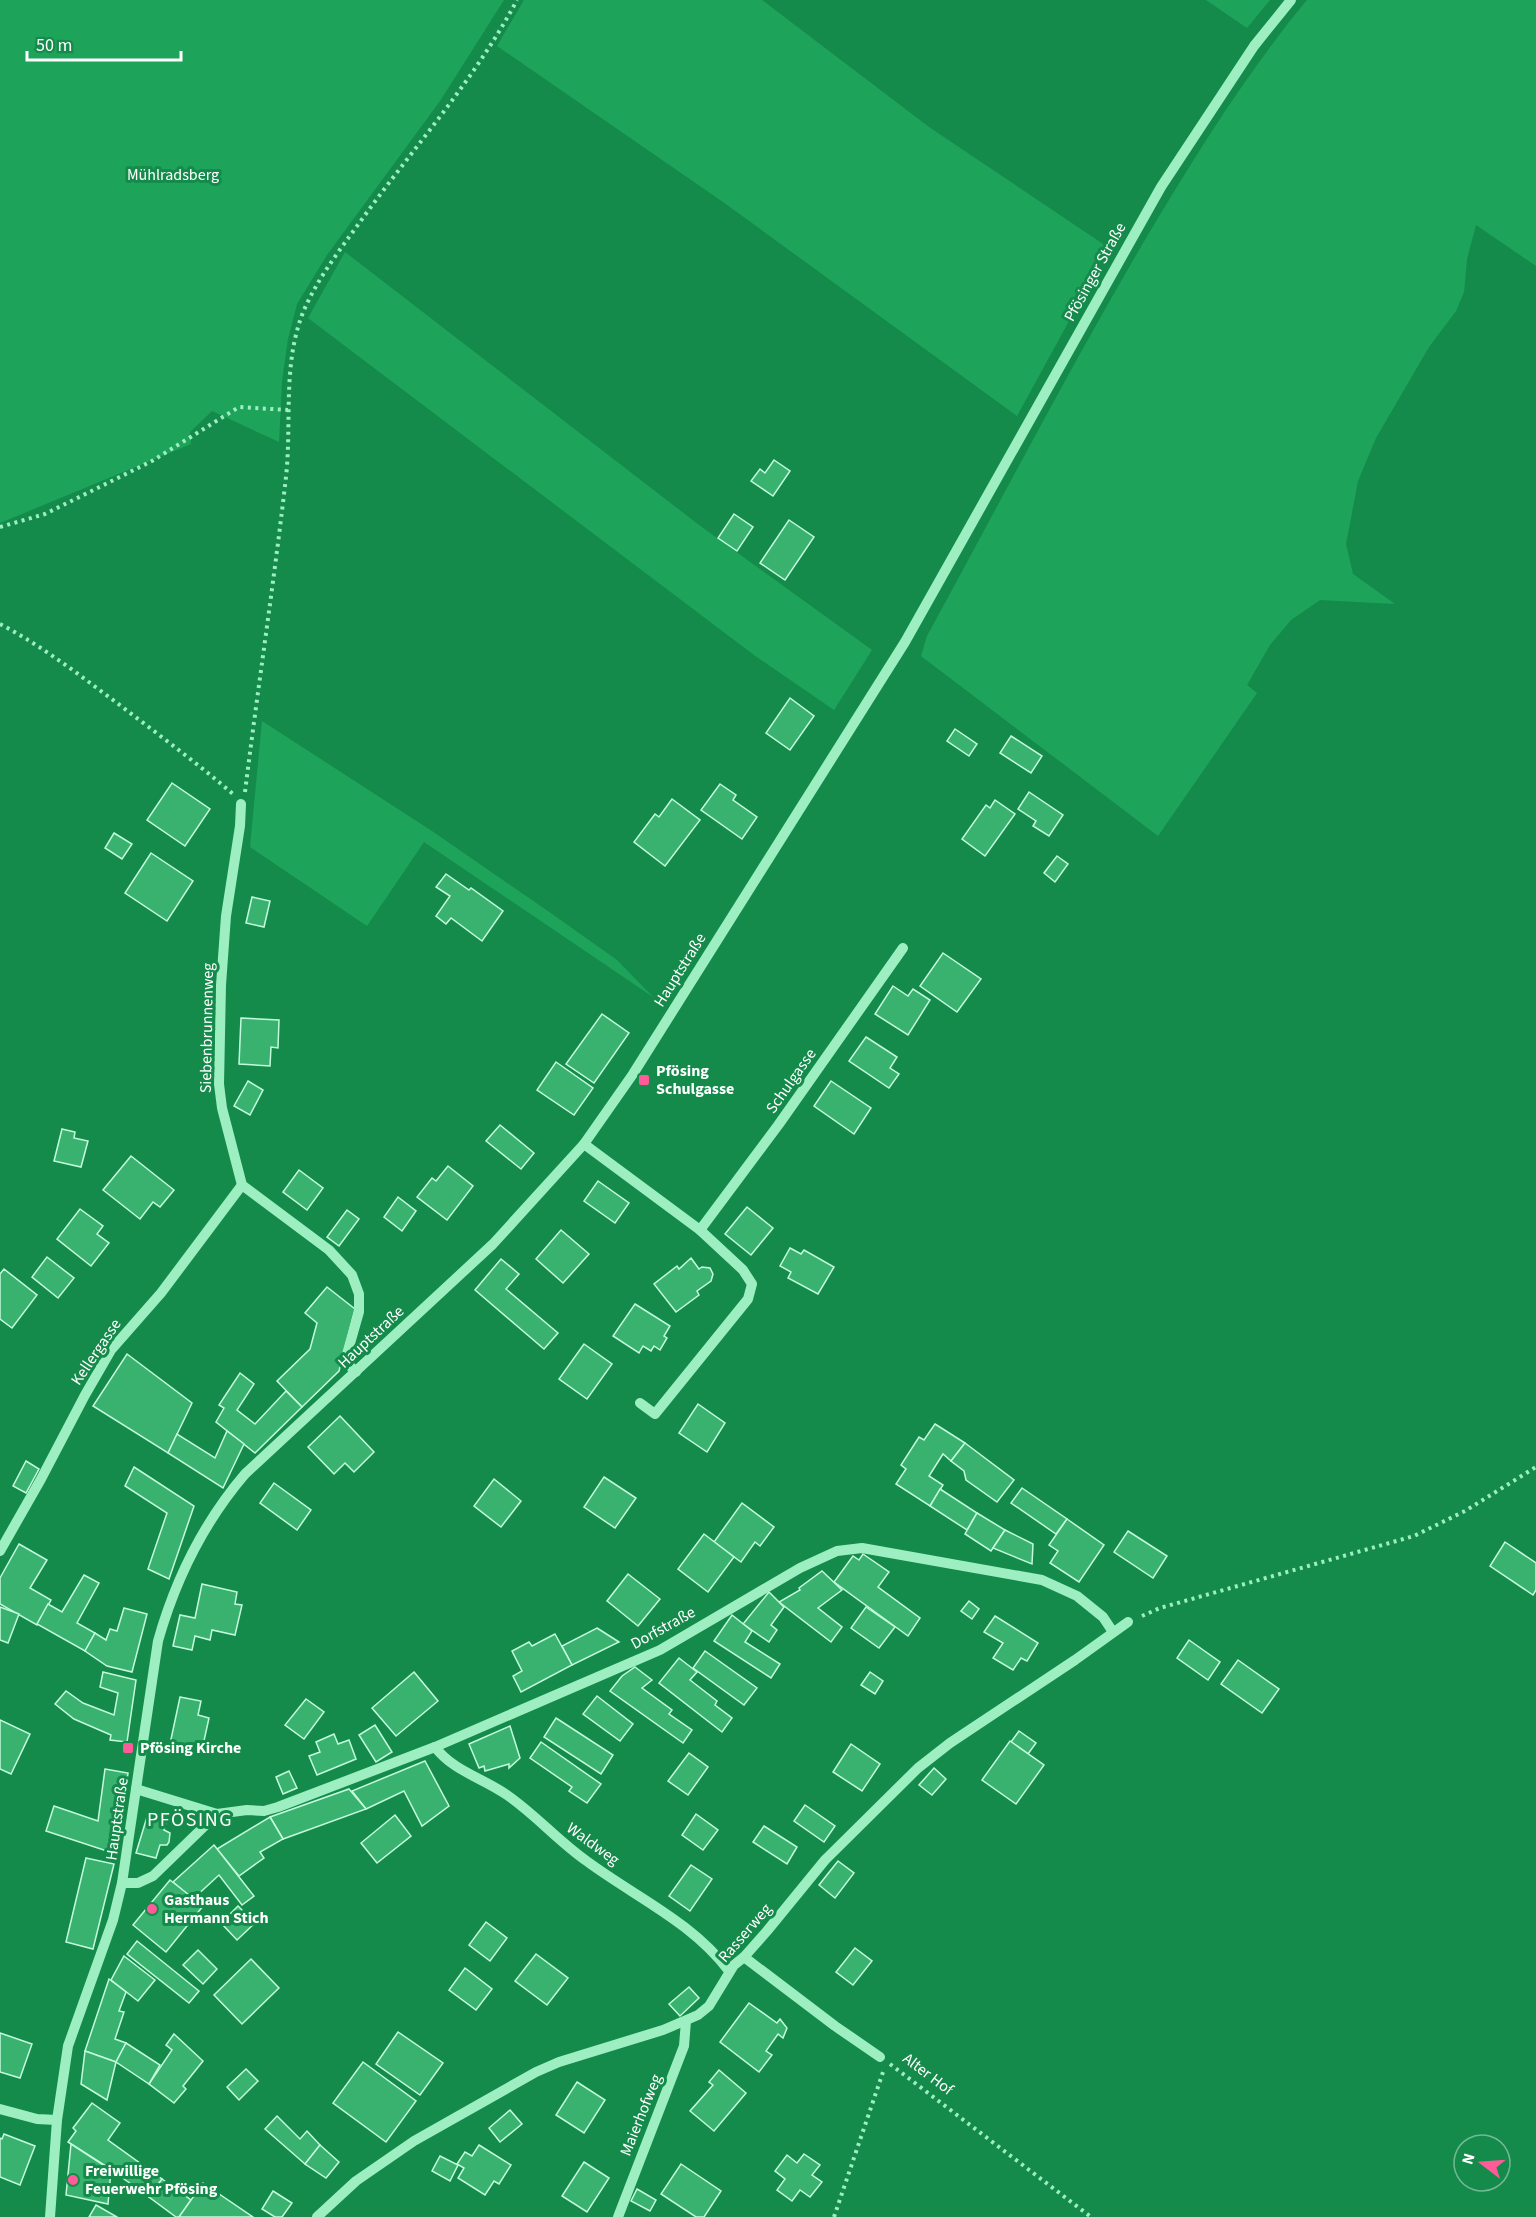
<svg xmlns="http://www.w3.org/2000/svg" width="1536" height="2217" font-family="'Source Sans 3',sans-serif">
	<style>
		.green { fill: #1da45a }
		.building { fill: #39b270; stroke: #c3fbdc; stroke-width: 1.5 }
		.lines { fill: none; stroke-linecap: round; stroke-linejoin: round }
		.path { stroke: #9defc2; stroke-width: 4; stroke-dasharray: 3 4.5; stroke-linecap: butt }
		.minor { stroke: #9defc2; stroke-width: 10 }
		.poi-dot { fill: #ff5b9b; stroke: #158b4b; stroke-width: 2 }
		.labels { text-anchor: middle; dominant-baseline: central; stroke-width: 6; stroke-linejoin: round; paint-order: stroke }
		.park-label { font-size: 16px; fill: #fff; stroke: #158b4b }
		.street-label { font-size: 16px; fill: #fff; stroke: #158b4b }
		.poi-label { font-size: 16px; font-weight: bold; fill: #fff; stroke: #158b4b; text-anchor: start }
		.quarter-label { font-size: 20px; letter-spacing: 1.5px; fill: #fff; stroke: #158b4b }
	</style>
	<rect width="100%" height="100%" fill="#158b4b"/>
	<g class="green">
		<path d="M 0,0 L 504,0 L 440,101 L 327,255 L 297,304 L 288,339 L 282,381 L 279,442 L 212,411 L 190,432 L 191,444 L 0,523 Z"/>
		<path d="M 524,0 L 762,0 L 929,127 L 1109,248 L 1017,416 L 723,202 L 497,46 Z"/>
		<path d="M 1206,0 L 1270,0 L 1247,28 Z"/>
		<path d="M 1307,0 L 1536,0 L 1536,266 L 1476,225 L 1467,259 L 1464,292 L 1456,311 L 1429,347 L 1376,438 L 1358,481 L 1346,544 L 1353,574 L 1395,604 L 1320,600 L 1291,620 L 1270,645 L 1247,685 L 1257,693 L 1158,836 L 921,656 L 927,636 C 998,506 1067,373 1142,245 C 1192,161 1244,76 1307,0 Z"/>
		<path d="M 345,252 L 699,525 L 872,650 L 834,710 L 754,655 L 308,318 Z"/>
		<path d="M 262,721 L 432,831 L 555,916 L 617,960 L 653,997 L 424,842 L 367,926 L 250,847 Z"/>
	</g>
	<g class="building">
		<path d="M 774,460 L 790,471 L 773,496 L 751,481 L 760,469 L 765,473 Z"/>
		<path d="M 734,514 L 753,527 L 737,551 L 718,538 Z"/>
		<path d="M 789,520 L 814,537 L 785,580 L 760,563 Z"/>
		<path d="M 790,698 L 814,716 L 790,750 L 766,733 Z"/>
		<path d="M 955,729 L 977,744 L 969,756 L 947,741 Z"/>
		<path d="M 1011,736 L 1042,756 L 1031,773 L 1000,753 Z"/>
		<path d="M 172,783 L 210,809 L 185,846 L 147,820 Z"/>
		<path d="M 720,784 L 736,795 L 733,800 L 757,817 L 742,839 L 701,810 Z"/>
		<path d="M 1029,792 L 1063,815 L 1049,836 L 1033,826 L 1036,821 L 1018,809 Z"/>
		<path d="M 672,799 L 700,820 L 665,866 L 634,842 L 655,814 L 659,817 Z"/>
		<path d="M 995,800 L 1015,814 L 985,856 L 962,839 L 986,805 L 990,808 Z"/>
		<path d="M 114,833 L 132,844 L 122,859 L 105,848 Z"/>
		<path d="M 151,853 L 193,881 L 167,921 L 125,893 Z"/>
		<path d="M 1057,856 L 1068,864 L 1055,882 L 1044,873 Z"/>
		<path d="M 446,874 L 469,890 L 471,888 L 503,911 L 482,941 L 451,918 L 446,924 L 436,916 L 450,896 L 436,887 Z"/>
		<path d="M 252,897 L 270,901 L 264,927 L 246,923 Z"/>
		<path d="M 943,953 L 981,979 L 957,1012 L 920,986 Z"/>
		<path d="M 893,986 L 908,996 L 913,989 L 930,1000 L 908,1035 L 875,1014 Z"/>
		<path d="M 602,1014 L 629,1033 L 594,1083 L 566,1064 Z"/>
		<path d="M 241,1018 L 279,1020 L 278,1048 L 271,1047 L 270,1066 L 239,1064 Z"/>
		<path d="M 866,1037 L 897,1057 L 890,1068 L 899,1074 L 889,1088 L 849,1061 Z"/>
		<path d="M 556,1062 L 593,1088 L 574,1115 L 537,1090 Z"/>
		<path d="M 248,1081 L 263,1090 L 250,1115 L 234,1106 Z"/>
		<path d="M 831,1081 L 871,1108 L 854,1134 L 814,1106 Z"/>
		<path d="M 500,1125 L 534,1153 L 521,1169 L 486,1141 Z"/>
		<path d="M 62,1129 L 75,1132 L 74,1138 L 88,1141 L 81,1167 L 54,1161 Z"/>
		<path d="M 131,1156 L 174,1190 L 160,1207 L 153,1202 L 140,1219 L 103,1190 Z"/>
		<path d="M 448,1166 L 473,1186 L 447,1220 L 417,1197 L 432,1178 L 436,1181 Z"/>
		<path d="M 299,1170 L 323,1188 L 307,1210 L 283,1192 Z"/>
		<path d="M 598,1181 L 629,1203 L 615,1223 L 584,1201 Z"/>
		<path d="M 398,1197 L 416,1211 L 402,1231 L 384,1217 Z"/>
		<path d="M 747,1207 L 773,1228 L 751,1255 L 725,1234 Z"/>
		<path d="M 80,1209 L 103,1226 L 97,1234 L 109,1243 L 91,1266 L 57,1239 Z"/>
		<path d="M 347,1210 L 359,1219 L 339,1246 L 327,1237 Z"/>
		<path d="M 561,1230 L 589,1254 L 563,1283 L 536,1259 Z"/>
		<path d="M 790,1248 L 801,1254 L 804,1250 L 834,1267 L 818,1294 L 788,1278 L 791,1272 L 780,1266 Z"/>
		<path d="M 47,1257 L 74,1278 L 58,1298 L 32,1277 Z"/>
		<path d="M 691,1258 L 699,1269 L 702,1267 L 710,1268 L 713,1274 L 711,1281 L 697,1291 L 699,1295 L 676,1312 L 654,1284 L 677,1266 L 679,1269 Z"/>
		<path d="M 501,1259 L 519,1274 L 506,1289 L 558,1333 L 544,1349 L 475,1290 Z"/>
		<path d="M 4,1269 L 37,1295 L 12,1328 L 0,1319 L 0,1274 Z"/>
		<path d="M 327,1287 L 355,1309 L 339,1371 L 302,1407 L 277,1381 L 310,1349 L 317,1323 L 305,1313 Z"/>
		<path d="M 635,1304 L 670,1326 L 664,1336 L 667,1338 L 660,1350 L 654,1346 L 651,1351 L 643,1346 L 639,1353 L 613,1336 Z"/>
		<path d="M 584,1344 L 612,1364 L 587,1399 L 559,1379 Z"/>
		<path d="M 127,1354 L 192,1403 L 168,1453 L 93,1406 Z"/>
		<path d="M 240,1373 L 254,1384 L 237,1410 L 255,1424 L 286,1391 L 302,1407 L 255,1453 L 216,1422 L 224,1408 L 219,1405 Z"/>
		<path d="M 698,1404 L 725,1423 L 707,1452 L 679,1433 Z"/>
		<path d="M 340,1416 L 374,1452 L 354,1472 L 345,1463 L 334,1474 L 308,1447 Z"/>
		<path d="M 935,1424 L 965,1443 L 951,1461 L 943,1454 L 929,1476 L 943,1485 L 930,1506 L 896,1484 L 906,1469 L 901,1465 L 919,1437 L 924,1440 Z"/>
		<path d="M 227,1431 L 244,1444 L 223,1488 L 168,1453 L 177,1434 L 215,1458 Z"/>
		<path d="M 965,1443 L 1014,1480 L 997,1502 L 966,1480 L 964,1471 L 951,1461 Z"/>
		<path d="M 26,1461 L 39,1469 L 26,1493 L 13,1486 Z"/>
		<path d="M 134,1467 L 194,1506 L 169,1579 L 148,1569 L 167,1513 L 125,1486 Z"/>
		<path d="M 604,1477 L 636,1498 L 615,1528 L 584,1507 Z"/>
		<path d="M 494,1479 L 521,1501 L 501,1527 L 474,1506 Z"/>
		<path d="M 274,1483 L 311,1510 L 297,1530 L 260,1503 Z"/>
		<path d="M 1022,1488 L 1067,1519 L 1056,1534 L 1011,1503 Z"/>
		<path d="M 940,1489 L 977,1513 L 967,1530 L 930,1506 Z"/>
		<path d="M 742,1503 L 774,1527 L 760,1546 L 755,1542 L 741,1562 L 714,1542 Z"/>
		<path d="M 977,1513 L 1005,1530 L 991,1551 L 965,1534 Z"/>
		<path d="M 1067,1519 L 1104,1545 L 1079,1582 L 1050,1563 L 1058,1551 L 1049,1545 Z"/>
		<path d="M 1005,1530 L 1033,1544 L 1032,1564 L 993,1548 Z"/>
		<path d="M 1128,1531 L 1167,1556 L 1153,1578 L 1114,1552 Z"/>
		<path d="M 704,1534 L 734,1557 L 708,1592 L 678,1569 Z"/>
		<path d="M 1505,1542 L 1536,1563 L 1536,1590 L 1533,1595 L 1490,1566 Z"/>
		<path d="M 19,1544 L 47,1560 L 30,1588 L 51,1600 L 37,1625 L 0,1604 L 0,1578 Z"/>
		<path d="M 863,1554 L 889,1572 L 878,1587 L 920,1618 L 908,1636 L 834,1582 L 853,1556 L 859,1560 Z"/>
		<path d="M 822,1571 L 842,1590 L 818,1608 L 842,1627 L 831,1642 L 779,1602 L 800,1590 L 799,1588 Z"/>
		<path d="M 628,1574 L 660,1599 L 638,1626 L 607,1601 Z"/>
		<path d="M 84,1575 L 99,1583 L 77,1623 L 95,1633 L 85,1651 L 37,1624 L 48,1604 L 62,1612 Z"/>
		<path d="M 202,1584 L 237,1592 L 235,1604 L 242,1605 L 235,1635 L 212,1630 L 210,1640 L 195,1636 L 192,1650 L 173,1646 L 180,1615 L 195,1618 Z"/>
		<path d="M 769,1592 L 784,1607 L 771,1625 L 777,1630 L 769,1642 L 743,1624 Z"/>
		<path d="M 969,1601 L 979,1609 L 972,1619 L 961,1611 Z"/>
		<path d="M 0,1607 L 19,1614 L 8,1643 L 0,1640 Z"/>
		<path d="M 866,1607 L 895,1627 L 879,1648 L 851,1628 Z"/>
		<path d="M 124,1608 L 147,1614 L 132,1672 L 107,1666 L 85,1651 L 95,1633 L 106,1640 L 110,1629 L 117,1631 Z"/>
		<path d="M 732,1615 L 752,1631 L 745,1642 L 780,1664 L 771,1678 L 714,1641 Z"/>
		<path d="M 995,1616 L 1038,1643 L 1027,1661 L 1021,1658 L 1013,1670 L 993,1658 L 1003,1643 L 984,1632 Z"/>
		<path d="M 597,1628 L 619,1642 L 572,1665 L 562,1646 Z"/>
		<path d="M 555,1634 L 572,1665 L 521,1692 L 513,1676 L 522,1671 L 512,1651 L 529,1642 L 532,1646 Z"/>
		<path d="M 1189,1640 L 1220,1662 L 1208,1680 L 1177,1658 Z"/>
		<path d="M 705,1651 L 757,1688 L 744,1705 L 693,1668 Z"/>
		<path d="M 679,1658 L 697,1672 L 690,1680 L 717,1701 L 715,1705 L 732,1718 L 722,1732 L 659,1683 Z"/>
		<path d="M 1238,1660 L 1279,1689 L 1262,1713 L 1221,1684 Z"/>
		<path d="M 635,1667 L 652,1680 L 642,1688 L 672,1710 L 669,1714 L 692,1730 L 683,1743 L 610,1691 L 622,1676 Z"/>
		<path d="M 103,1672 L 136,1680 L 127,1742 L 110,1740 L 111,1735 L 74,1719 L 55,1704 L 66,1691 L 83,1703 L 114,1715 L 118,1693 L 100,1687 Z"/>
		<path d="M 414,1672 L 438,1701 L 396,1736 L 372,1708 Z"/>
		<path d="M 870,1672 L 883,1681 L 875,1694 L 861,1685 Z"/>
		<path d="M 597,1696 L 633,1724 L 620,1741 L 583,1714 Z"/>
		<path d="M 180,1697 L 201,1701 L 198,1715 L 209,1718 L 202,1750 L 170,1744 Z"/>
		<path d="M 306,1699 L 324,1712 L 304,1739 L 285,1725 Z"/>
		<path d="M 556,1718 L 613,1755 L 601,1774 L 544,1737 Z"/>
		<path d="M 0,1720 L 30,1734 L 11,1774 L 0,1769 Z"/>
		<path d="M 375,1725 L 392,1752 L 376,1762 L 359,1735 Z"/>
		<path d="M 510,1726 L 520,1758 L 509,1768 L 509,1764 L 485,1771 L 484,1766 L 479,1768 L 469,1744 Z"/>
		<path d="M 1019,1731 L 1036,1743 L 1028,1754 L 1011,1742 Z"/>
		<path d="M 334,1734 L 338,1744 L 349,1740 L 356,1759 L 317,1775 L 309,1756 L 320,1752 L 316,1742 Z"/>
		<path d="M 1010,1741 L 1044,1765 L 1016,1804 L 982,1780 Z"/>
		<path d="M 541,1742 L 601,1784 L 587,1803 L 569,1791 L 572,1787 L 530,1758 Z"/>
		<path d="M 851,1744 L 880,1764 L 862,1791 L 833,1772 Z"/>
		<path d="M 689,1753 L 708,1767 L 688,1795 L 668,1781 Z"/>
		<path d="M 425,1761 L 449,1806 L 422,1826 L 404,1791 L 366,1809 L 352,1791 Z"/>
		<path d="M 934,1768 L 946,1779 L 932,1795 L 919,1785 Z"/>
		<path d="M 105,1769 L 128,1773 L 116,1854 L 46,1831 L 54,1806 L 98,1821 Z"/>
		<path d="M 289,1771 L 297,1788 L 283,1794 L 276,1777 Z"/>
		<path d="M 349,1789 L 366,1809 L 283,1839 L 270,1817 Z"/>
		<path d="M 805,1805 L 835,1826 L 824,1842 L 794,1821 Z"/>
		<path d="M 696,1814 L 718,1830 L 703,1850 L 682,1835 Z"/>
		<path d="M 395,1815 L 411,1836 L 377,1863 L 361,1843 Z"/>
		<path d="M 147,1817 L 166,1822 L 164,1830 L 170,1833 L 169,1842 L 167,1845 L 160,1845 L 156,1858 L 136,1853 Z"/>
		<path d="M 270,1817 L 283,1839 L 260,1852 L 264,1858 L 239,1876 L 217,1849 Z"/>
		<path d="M 764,1826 L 797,1847 L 787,1864 L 753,1842 Z"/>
		<path d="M 214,1845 L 254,1896 L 242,1905 L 219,1875 L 193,1899 L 173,1882 Z"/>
		<path d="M 86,1858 L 114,1864 L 93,1949 L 66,1942 Z"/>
		<path d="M 838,1861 L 854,1873 L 835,1898 L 819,1885 Z"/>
		<path d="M 691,1865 L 712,1879 L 690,1911 L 669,1896 Z"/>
		<path d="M 170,1880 L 203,1906 L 166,1952 L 133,1925 Z"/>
		<path d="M 238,1906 L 255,1923 L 237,1940 L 221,1923 Z"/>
		<path d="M 486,1922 L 507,1938 L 490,1961 L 469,1945 Z"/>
		<path d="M 137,1941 L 199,1991 L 189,2003 L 127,1954 Z"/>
		<path d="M 855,1948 L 872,1961 L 853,1985 L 836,1972 Z"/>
		<path d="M 198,1950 L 217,1969 L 203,1984 L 183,1965 Z"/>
		<path d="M 536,1954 L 568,1978 L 547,2005 L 515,1981 Z"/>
		<path d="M 124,1956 L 155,1980 L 138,2001 L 111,1980 Z"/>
		<path d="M 251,1959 L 279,1988 L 242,2024 L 214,1995 Z"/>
		<path d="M 465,1968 L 492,1989 L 476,2010 L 449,1990 Z"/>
		<path d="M 109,1979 L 126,1992 L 119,2011 L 124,2012 L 115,2039 L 126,2043 L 116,2062 L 85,2051 Z"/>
		<path d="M 689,1987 L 699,1998 L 680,2016 L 669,2004 Z"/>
		<path d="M 749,2003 L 777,2023 L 780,2019 L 787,2028 L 783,2038 L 778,2034 L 766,2051 L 772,2055 L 759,2072 L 720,2042 Z"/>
		<path d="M 398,2032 L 443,2063 L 420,2095 L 376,2064 Z"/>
		<path d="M 0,2033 L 32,2044 L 20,2078 L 0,2072 Z"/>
		<path d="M 174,2034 L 203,2061 L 183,2086 L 186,2089 L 174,2103 L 149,2084 L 172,2050 L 166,2045 Z"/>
		<path d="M 126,2043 L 160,2065 L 149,2084 L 116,2062 Z"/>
		<path d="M 85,2051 L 116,2062 L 107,2100 L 81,2084 Z"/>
		<path d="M 363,2062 L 416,2101 L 386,2142 L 333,2103 Z"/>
		<path d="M 246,2069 L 258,2081 L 239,2100 L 227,2087 Z"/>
		<path d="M 719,2070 L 746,2093 L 714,2131 L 690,2111 L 713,2085 L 709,2082 Z"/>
		<path d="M 577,2082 L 605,2100 L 584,2133 L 556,2115 Z"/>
		<path d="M 92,2103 L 120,2123 L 108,2140 L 162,2179 L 149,2197 L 106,2166 L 68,2142 L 76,2131 L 73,2128 Z"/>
		<path d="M 510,2110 L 522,2124 L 500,2142 L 489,2128 Z"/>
		<path d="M 277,2116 L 300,2139 L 307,2131 L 320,2145 L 305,2164 L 265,2129 Z"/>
		<path d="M 4,2134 L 35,2146 L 20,2185 L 0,2177 L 0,2138 L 2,2139 Z"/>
		<path d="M 71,2144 L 111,2170 L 108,2204 L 66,2195 Z"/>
		<path d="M 320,2145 L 339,2162 L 326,2178 L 305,2164 Z"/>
		<path d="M 479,2145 L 511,2165 L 499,2184 L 494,2181 L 485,2195 L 458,2178 L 464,2168 L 457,2164 L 465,2152 L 472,2156 Z"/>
		<path d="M 804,2154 L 820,2165 L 812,2175 L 822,2182 L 810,2197 L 800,2190 L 792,2201 L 777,2190 L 785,2179 L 775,2171 L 787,2155 L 797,2163 Z"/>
		<path d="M 440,2156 L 458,2165 L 450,2181 L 432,2171 Z"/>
		<path d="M 584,2162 L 609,2178 L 587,2212 L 562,2196 Z"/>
		<path d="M 681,2164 L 721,2191 L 704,2217 L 696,2217 L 661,2194 Z"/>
		<path d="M 162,2179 L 191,2200 L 179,2217 L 176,2217 L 149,2197 Z"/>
		<path d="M 203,2183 L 253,2217 L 179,2217 Z"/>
		<path d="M 637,2189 L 656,2200 L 650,2211 L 631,2201 Z"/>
		<path d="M 273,2191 L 292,2203 L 282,2217 L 275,2217 L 262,2209 Z"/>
		<path d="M 96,2205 L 117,2217 L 89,2217 Z"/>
	</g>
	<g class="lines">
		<g class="path">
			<path d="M 0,527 L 45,514 L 152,461 L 239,407 L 288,410"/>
			<path d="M 0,624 C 44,647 82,677 121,706 C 159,735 197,763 233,794"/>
			<path d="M 245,792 C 258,687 274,582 286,477 C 292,422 282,363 304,310 C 318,278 339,251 360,222 C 413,148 474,81 517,0"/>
			<path d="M 1142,1616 L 1160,1608 L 1414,1536 L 1465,1511 L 1536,1467"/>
			<path d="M 890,2064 L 1091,2217"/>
			<path d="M 834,2217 L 883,2072"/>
		</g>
		<g class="minor">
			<path d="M 241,804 L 240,826 L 226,916 L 221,985 L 219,1084 L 222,1108 L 242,1185 L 329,1250 L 352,1275 L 359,1294 L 359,1312 L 347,1354 L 348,1364 L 356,1372"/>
			<path d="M 584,1144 L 700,1230 L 743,1270 L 752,1284 L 748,1299 L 655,1414 L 640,1403"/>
			<path d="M 700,1230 L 779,1124 L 903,948"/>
			<path d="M 0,1551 L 41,1479 L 85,1395 L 111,1350 L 161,1293 L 242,1185"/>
			<path d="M 435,1747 C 453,1771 483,1778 507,1795 C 536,1815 559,1842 588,1862 C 637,1898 692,1922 729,1971"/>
			<path d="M 136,1789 L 217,1814 L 247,1810 L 264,1811 L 278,1807 L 435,1747 L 660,1650 L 800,1568 L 837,1551 L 862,1548 L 1042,1580 L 1077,1596 L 1103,1617 L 1113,1632"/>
			<path d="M 122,1883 L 138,1883 L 153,1876 L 217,1814"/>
			<path d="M 744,1957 L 835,2026 L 880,2057"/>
			<path d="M 0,2109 L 37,2119 L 57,2120"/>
			<path d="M 50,2217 L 57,2120 L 68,2046 L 113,1920 L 122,1883 L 158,1641 C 175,1581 204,1522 245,1474 L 493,1244 L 584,1144 L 633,1074 L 905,642 L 1161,187 L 1254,46 L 1291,0"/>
			<path d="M 317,2217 L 356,2181 L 414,2141 L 536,2072 L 559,2062 L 663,2030 L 698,2015 L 709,2006 L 734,1965 L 744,1957 L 767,1931 L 825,1860 L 918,1768 L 950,1743 L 1075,1660 L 1128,1622"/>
			<path d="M 618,2217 L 684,2046 L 686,2021"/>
		</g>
	</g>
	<g class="poi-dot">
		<rect x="638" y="1074" width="12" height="12" rx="3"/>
		<rect x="122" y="1742" width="12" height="12" rx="3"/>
		<circle cx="152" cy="1909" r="6"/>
		<circle cx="73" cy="2180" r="6"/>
	</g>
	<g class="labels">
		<g class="park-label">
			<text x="173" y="175">Mühlradsberg</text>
		</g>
		<g class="street-label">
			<text transform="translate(1095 272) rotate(-61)">Pfösinger Straße</text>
			<text transform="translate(680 970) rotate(-58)">Hauptstraße</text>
			<text transform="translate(207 1028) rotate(-89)">Siebenbrunnenweg</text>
			<text transform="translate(791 1081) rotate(-55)">Schulgasse</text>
			<text transform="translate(371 1337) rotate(-43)">Hauptstraße</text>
			<text transform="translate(96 1352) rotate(-56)">Kellergasse</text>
			<text transform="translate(663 1628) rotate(-29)">Dorfstraße</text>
			<text transform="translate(117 1819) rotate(-82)">Hauptstraße</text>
			<text transform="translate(593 1844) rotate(36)">Waldweg</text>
			<text transform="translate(745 1933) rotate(-49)">Rasserweg</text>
			<text transform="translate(928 2074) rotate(37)">Alter Hof</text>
			<text transform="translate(641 2115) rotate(-68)">Maierhofweg</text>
		</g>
		<g class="poi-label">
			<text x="656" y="1071">Pfösing<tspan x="656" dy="18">Schulgasse</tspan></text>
			<text x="140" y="1748">Pfösing Kirche</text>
			<text x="164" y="1900">Gasthaus<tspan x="164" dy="18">Hermann Stich</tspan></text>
			<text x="85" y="2171">Freiwillige<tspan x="85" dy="18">Feuerwehr Pfösing</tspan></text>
		</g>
		<g class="quarter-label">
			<text x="190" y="1820">PFÖSING</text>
		</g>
	</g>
	<g transform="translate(1482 2163) rotate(287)"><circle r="28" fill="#158b4b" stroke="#73b993" stroke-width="1.5"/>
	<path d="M0-4.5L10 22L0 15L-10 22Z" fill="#ff5b9b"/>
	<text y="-9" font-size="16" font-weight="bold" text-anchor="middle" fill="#ffffff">N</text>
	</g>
	<path d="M27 51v9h154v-9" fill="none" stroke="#ffffff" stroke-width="3"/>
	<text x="36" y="51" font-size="18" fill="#ffffff" stroke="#158b4b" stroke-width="4.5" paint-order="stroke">50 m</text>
</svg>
